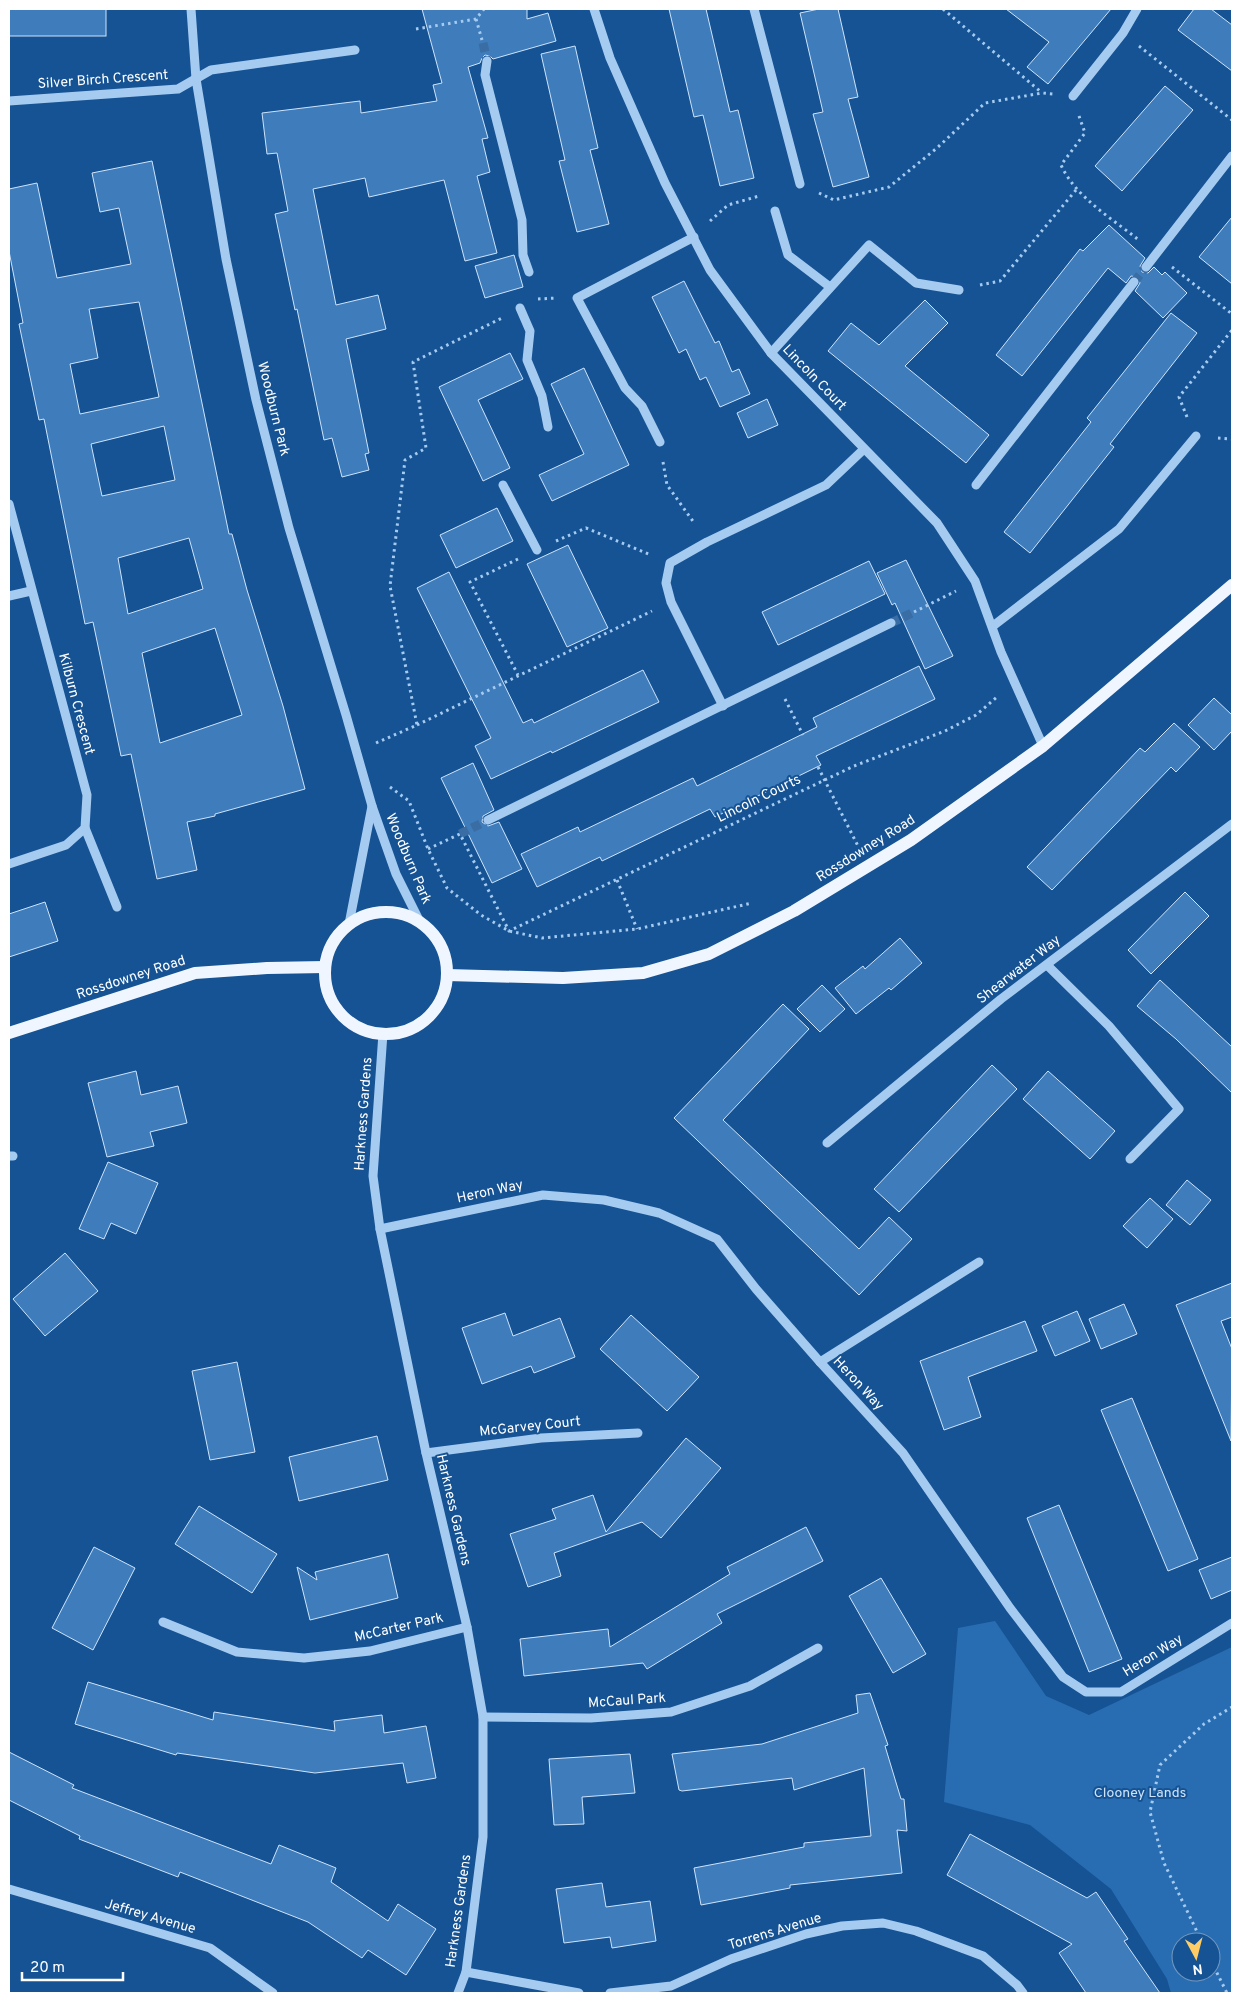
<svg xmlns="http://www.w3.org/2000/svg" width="1241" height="2002" font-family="Overpass,sans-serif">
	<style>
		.green { fill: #286db2; fill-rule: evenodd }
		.building { fill: #3f7cbb; stroke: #cde4fc; fill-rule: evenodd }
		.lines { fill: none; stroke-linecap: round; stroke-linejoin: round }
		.minor-tunnel { stroke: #396da4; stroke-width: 9; stroke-dasharray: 9 4.5; stroke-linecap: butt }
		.path { stroke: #a6cbf1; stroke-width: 3; stroke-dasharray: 2.5 4; stroke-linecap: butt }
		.minor { stroke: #a6cbf1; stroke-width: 9 }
		.major { stroke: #f0f6ff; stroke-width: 12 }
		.labels { text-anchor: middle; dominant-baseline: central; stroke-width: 4; stroke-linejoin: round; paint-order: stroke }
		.street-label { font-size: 14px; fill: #fff; stroke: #165394 }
		.park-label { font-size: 14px; fill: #cde4fc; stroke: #165394 }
	</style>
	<rect width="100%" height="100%" fill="#165394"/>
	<path class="green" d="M 995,1621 L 1046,1696 L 1089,1715 L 1232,1647 L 1232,1993 L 1171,1993 L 1167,1979 L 1111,1889 L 1030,1825 L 944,1802 L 958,1628 ZM 1181,1942 L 1211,1942 L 1211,1972 L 1181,1972 Z"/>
	<g class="building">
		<rect x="9" y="9" width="97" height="27"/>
		<path d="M 422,9 L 527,9 L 527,19 L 548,13 L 556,41 L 493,59 L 490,56 L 485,55 L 482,58 L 480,63 L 468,67 L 488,138 L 482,139 L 490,172 L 477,176 L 497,253 L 465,261 L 444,180 L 369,197 L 365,178 L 313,189 L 336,305 L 378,295 L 386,329 L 346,339 L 369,453 L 365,454 L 369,470 L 342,477 L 332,438 L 324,440 L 297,309 L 295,310 L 275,214 L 288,211 L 277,153 L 267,154 L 262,113 L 360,101 L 361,113 L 437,101 L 433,85 L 442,83 Z"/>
		<path d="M 669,9 L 706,9 L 730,112 L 738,110 L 754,178 L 720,186 L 703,115 L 694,117 Z"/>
		<path d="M 819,9 L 838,9 L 858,97 L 848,99 L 869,177 L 833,187 L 813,114 L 823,112 L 800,13 Z"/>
		<path d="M 1006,9 L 1111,9 L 1048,84 L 1027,67 L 1049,42 Z"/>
		<path d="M 1194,9 L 1211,9 L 1232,25 L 1232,71 L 1178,30 Z"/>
		<path d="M 575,46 L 598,148 L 590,150 L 609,224 L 577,232 L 559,161 L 565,160 L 541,54 Z"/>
		<path d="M 1165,86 L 1193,110 L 1122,191 L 1095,166 Z"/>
		<path d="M 152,161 L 229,534 L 232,534 L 247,590 L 283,706 L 305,789 L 215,814 L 215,816 L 187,822 L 197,870 L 157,879 L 131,754 L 121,756 L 93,622 L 85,624 L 44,419 L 39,420 L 19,324 L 23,323 L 9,251 L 9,189 L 37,183 L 57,278 L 131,264 L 119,208 L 100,212 L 92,173 ZM 139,302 L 159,397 L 80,414 L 70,364 L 98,358 L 89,309 ZM 164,426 L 175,480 L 102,496 L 91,444 ZM 189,538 L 203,589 L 128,614 L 118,558 ZM 215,628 L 242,715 L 160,743 L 142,653 Z"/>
		<path d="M 1232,217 L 1232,284 L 1199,257 Z"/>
		<path d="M 1109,225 L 1145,258 L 1140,266 L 1142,272 L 1148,273 L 1154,267 L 1162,275 L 1165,272 L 1187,293 L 1163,318 L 1135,291 L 1140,283 L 1138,277 L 1131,276 L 1126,283 L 1108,268 L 1022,376 L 996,355 L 1080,249 L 1083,251 Z"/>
		<path d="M 514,255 L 523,287 L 485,298 L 475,266 Z"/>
		<path d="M 684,281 L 715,343 L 719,341 L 732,372 L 739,369 L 750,394 L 720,407 L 706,377 L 700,380 L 686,349 L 679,353 L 652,297 Z"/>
		<path d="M 925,300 L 948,323 L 905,366 L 989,435 L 966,463 L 828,351 L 851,323 L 879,345 Z"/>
		<path d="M 1171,313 L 1197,333 L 1110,444 L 1114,447 L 1030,553 L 1004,532 L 1091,422 L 1087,418 Z"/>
		<path d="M 510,353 L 523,379 L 478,400 L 510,468 L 483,481 L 439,387 Z"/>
		<path d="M 584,368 L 629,465 L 552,501 L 539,475 L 584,454 L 551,384 Z"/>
		<path d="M 767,399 L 778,425 L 748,438 L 737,413 Z"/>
		<path d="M 497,508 L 513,541 L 456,568 L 440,535 Z"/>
		<path d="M 568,545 L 608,628 L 567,647 L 527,564 Z"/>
		<path d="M 906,560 L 953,656 L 925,669 L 895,603 L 892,605 L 877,573 Z"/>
		<path d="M 869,561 L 885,594 L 778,645 L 762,612 Z"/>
		<path d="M 449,572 L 523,723 L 532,719 L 534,723 L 643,670 L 659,702 L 552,753 L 551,751 L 491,779 L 475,746 L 491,738 L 417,588 Z"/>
		<path d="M 919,666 L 935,699 L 816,756 L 821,765 L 715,817 L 710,809 L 602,861 L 600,857 L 537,887 L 521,854 L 578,827 L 580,832 L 693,778 L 697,786 L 817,727 L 813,718 Z"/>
		<path d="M 1214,698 L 1232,715 L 1232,731 L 1214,750 L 1188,725 Z"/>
		<path d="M 1174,723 L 1200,747 L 1176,772 L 1171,767 L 1052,890 L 1027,867 L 1140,748 L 1145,752 Z"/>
		<path d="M 473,763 L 494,810 L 483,816 L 482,822 L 488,826 L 499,822 L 522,869 L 492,883 L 441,778 Z"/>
		<path d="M 1185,892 L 1209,916 L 1151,974 L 1128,950 Z"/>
		<path d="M 45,902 L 58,941 L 9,957 L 9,914 Z"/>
		<path d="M 900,938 L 922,963 L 891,990 L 889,988 L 856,1014 L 835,988 L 863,966 L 865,969 Z"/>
		<path d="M 1160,980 L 1232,1047 L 1232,1093 L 1176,1039 L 1137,1006 Z"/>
		<path d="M 822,985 L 845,1009 L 820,1032 L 797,1009 Z"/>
		<path d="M 783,1004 L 809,1029 L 723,1120 L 859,1249 L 889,1217 L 912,1239 L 859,1295 L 674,1118 Z"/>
		<path d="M 992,1065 L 1017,1089 L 899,1212 L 874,1189 Z"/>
		<path d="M 136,1071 L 141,1095 L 178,1086 L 187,1123 L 150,1132 L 154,1146 L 107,1157 L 88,1083 Z"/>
		<path d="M 1048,1071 L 1115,1131 L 1090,1159 L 1023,1099 Z"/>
		<path d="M 108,1162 L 158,1183 L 136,1234 L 111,1223 L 104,1239 L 79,1229 Z"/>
		<path d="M 1187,1180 L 1211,1200 L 1190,1225 L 1166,1205 Z"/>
		<path d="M 1150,1198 L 1173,1219 L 1147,1248 L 1123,1226 Z"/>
		<path d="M 65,1253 L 98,1291 L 45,1336 L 13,1299 Z"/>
		<path d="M 1232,1283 L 1232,1317 L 1221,1321 L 1232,1349 L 1231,1441 L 1176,1305 Z"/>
		<path d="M 1124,1304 L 1137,1334 L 1101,1349 L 1089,1319 Z"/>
		<path d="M 1077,1311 L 1090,1341 L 1055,1356 L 1042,1326 Z"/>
		<path d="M 505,1313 L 513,1336 L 560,1318 L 575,1357 L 534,1373 L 531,1366 L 482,1384 L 462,1328 Z"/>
		<path d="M 631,1315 L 699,1377 L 667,1411 L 600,1349 Z"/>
		<path d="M 1025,1321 L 1037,1351 L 968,1377 L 981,1417 L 944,1430 L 920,1361 Z"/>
		<path d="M 237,1362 L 255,1452 L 210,1460 L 192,1371 Z"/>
		<path d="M 1132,1398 L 1198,1559 L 1168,1571 L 1101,1410 Z"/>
		<path d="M 377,1436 L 388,1480 L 299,1501 L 289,1457 Z"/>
		<path d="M 686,1438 L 721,1468 L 661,1538 L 642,1522 L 554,1553 L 561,1576 L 528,1587 L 510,1534 L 556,1519 L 552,1509 L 593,1495 L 606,1532 Z"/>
		<path d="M 1059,1505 L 1122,1659 L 1089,1672 L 1027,1518 Z"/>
		<path d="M 199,1506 L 277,1554 L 252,1593 L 175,1544 Z"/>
		<path d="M 806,1527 L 823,1561 L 717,1614 L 722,1623 L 647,1669 L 643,1663 L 524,1676 L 520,1639 L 608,1629 L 610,1647 L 730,1574 L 727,1567 Z"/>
		<path d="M 94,1547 L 135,1568 L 93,1650 L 52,1628 Z"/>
		<path d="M 388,1554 L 398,1598 L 310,1620 L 297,1567 L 317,1580 L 315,1572 Z"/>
		<path d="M 1232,1557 L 1232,1590 L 1211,1599 L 1199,1570 Z"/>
		<path d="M 881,1578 L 926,1654 L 893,1673 L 849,1596 Z"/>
		<path d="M 88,1682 L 213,1720 L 214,1712 L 335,1731 L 334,1721 L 382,1715 L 384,1733 L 426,1726 L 436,1778 L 407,1783 L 403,1763 L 315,1773 L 177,1753 L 176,1755 L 75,1724 Z"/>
		<path d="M 870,1693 L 888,1745 L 885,1746 L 901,1799 L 904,1799 L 907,1831 L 897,1830 L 902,1873 L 790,1885 L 790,1888 L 701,1905 L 694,1868 L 804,1847 L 804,1843 L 871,1836 L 864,1768 L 794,1790 L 792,1778 L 682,1791 L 679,1790 L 672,1754 L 762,1744 L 858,1713 L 856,1695 Z"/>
		<path d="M 9,1752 L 74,1785 L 72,1788 L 271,1864 L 279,1845 L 336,1868 L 331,1882 L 388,1921 L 398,1904 L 436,1929 L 406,1975 L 368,1950 L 362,1958 L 308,1922 L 180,1872 L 178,1877 L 79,1839 L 80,1836 L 9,1800 Z"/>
		<path d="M 630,1754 L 635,1793 L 582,1797 L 584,1824 L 554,1825 L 549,1759 Z"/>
		<path d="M 970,1834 L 1087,1898 L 1096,1892 L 1128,1939 L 1124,1941 L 1160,1993 L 1086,1993 L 1059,1953 L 1072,1944 L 947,1875 Z"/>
		<path d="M 602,1883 L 606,1907 L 650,1901 L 656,1941 L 612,1948 L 610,1937 L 564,1943 L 556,1889 Z"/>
	</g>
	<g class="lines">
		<g class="minor-tunnel">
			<path d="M 483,43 L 487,61"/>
			<path d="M 1134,282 L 1146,267"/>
			<path d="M 891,623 L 914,612"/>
			<path d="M 460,834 L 488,820"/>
		</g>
		<g class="path">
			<path d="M 943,9 L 1041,92"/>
			<path d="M 476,19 L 482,40"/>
			<path d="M 416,29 L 476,19 L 484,9"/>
			<path d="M 1139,46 L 1232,120"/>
			<path d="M 1079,116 L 1085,133 L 1061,165 C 1076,198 1113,219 1140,241"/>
			<path d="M 819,193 L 834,200 L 889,187 L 937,148 L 985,103 L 1042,93 L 1053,94"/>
			<path d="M 710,221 L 728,205 L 759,196"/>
			<path d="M 1172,267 L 1232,314"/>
			<path d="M 980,285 L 1000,281 L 1076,190"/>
			<path d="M 538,299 L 557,298"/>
			<path d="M 1187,417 L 1179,397 L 1232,330"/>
			<path d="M 1218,438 L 1232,439"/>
			<path d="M 663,462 L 667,485 L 695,524"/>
			<path d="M 556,541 L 586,528 L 651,555"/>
			<path d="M 518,559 L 470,582 L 518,675"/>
			<path d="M 914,612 L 956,591"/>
			<path d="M 785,699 L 803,735"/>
			<path d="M 417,725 L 652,611"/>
			<path d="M 376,743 L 417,725 L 390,586 L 405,460 L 426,448 L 413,362 L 502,318"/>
			<path d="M 818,767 L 858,846"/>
			<path d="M 390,787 L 409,801 L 428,849 L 447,888 L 481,915 L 509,931 L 542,938 L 637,929 L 752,903"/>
			<path d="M 428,849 L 460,834 L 509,931 L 854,766 L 945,731 L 976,715 L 997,697"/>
			<path d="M 617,880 L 637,929"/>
			<path d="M 1202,1942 L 1164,1863 L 1150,1812 L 1160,1765 L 1204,1724 L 1232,1707"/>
			<path d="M 1211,1961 L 1227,1993"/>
		</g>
		<g class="minor">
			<path d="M 191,9 L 196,79 L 226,259 L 256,400 L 289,528 L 346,715 L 372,806 L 396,874 L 420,922"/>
			<path d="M 594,9 L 610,58 L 665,183 L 710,270 L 771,353 L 937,523 L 975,581 L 1001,652 L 1043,746"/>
			<path d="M 754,9 L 800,184"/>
			<path d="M 487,61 L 485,75 L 522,220 L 523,255 L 529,272"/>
			<path d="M 1073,96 L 1123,33 L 1137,9"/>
			<path d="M 9,101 L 178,89 L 211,70 L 355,50"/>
			<path d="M 775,211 L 788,255 L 830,287"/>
			<path d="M 1146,267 L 1232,156"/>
			<path d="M 520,308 L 530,331 L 527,360 L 542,396 L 548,427"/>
			<path d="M 771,353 L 869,245 L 916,283 L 959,290"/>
			<path d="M 660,442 L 642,406 L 625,388 L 577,298 L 694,237"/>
			<path d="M 503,485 L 537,550"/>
			<path d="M 976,485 L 1134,282"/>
			<path d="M 9,504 L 87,795 L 85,828 L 66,845 L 9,864"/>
			<path d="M 9,596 L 31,591"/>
			<path d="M 993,626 L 1119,529 L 1196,436"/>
			<path d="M 723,706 L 671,602 L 666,583 L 670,563 L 707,542 L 826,485 L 864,449"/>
			<path d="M 488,820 L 891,623"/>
			<path d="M 85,828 L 117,907"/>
			<path d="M 349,924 L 372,806"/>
			<path d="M 1047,965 L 1109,1026 L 1179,1109 L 1130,1159"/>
			<path d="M 383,1033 L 373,1176 L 380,1229 L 426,1453 L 467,1627 L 483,1717 L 483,1837 L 466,1972 L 458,1993"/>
			<path d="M 827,1143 L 1001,999 L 1232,824"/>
			<path d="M 9,1156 L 13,1156"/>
			<path d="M 380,1229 L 543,1195 L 604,1200 L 659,1213 L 717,1239 L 756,1289 L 820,1362 L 903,1453 L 1010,1608 L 1063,1677 L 1086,1692 L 1121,1692 L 1232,1623"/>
			<path d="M 820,1362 L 979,1262"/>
			<path d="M 426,1453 L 541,1438 L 638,1433"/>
			<path d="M 163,1622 L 237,1652 L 304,1658 L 370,1651 L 467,1627"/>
			<path d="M 483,1717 L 591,1718 L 671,1712 L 750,1686 L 818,1648"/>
			<path d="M 9,1889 L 210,1948 L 273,1993"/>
			<path d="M 466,1972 L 579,1993"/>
			<path d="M 610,1993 L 671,1986 L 731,1959 L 806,1934 L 842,1926 L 883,1923 L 916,1931 L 983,1956 L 1017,1985 L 1023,1993"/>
		</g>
		<g class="major">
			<circle cx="386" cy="973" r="61"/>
			<path d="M 447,975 L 563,978 L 643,973 L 709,954 L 794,911 L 911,840 L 1043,746 L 1232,585"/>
			<path d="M 9,1033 L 195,973 L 267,968 L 325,967"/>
		</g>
	</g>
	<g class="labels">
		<g class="street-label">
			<text transform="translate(103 80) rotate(-4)">Silver Birch Crescent</text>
			<text transform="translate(814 378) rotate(46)">Lincoln Court</text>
			<text transform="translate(273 409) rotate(76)">Woodburn Park</text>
			<text transform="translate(76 704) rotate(75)">Kilburn Crescent</text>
			<text transform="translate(759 799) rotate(-26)">Lincoln Courts</text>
			<text transform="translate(866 849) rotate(-32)">Rossdowney Road</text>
			<text transform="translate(408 859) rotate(67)">Woodburn Park</text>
			<text transform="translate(1019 970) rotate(-38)">Shearwater Way</text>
			<text transform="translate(131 978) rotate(-18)">Rossdowney Road</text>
			<text transform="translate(364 1114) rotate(-86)">Harkness Gardens</text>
			<text transform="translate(490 1192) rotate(-12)">Heron Way</text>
			<text transform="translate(858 1384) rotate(47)">Heron Way</text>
			<text transform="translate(530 1427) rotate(-6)">McGarvey Court</text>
			<text transform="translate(453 1510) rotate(77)">Harkness Gardens</text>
			<text transform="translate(399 1628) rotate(-13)">McCarter Park</text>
			<text transform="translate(1153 1656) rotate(-32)">Heron Way</text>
			<text transform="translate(627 1701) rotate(-4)">McCaul Park</text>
			<text transform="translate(459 1911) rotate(-82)">Harkness Gardens</text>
			<text transform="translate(150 1917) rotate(16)">Jeffrey Avenue</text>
			<text transform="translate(775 1932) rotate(-17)">Torrens Avenue</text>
		</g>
		<g class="park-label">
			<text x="1140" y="1793">Clooney Lands</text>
		</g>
	</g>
	<rect width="1241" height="2002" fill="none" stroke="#ffffff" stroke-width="20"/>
	<g transform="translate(1196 1957) rotate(173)"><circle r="24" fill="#165394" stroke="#7398bf"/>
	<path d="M0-4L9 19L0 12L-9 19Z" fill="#ffcc66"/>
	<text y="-8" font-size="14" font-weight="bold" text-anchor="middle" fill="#ffffff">N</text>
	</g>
	<path d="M22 1972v8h101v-8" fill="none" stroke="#ffffff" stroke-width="2.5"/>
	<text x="30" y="1972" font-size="15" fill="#ffffff" stroke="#165394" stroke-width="4" paint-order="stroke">20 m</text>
</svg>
